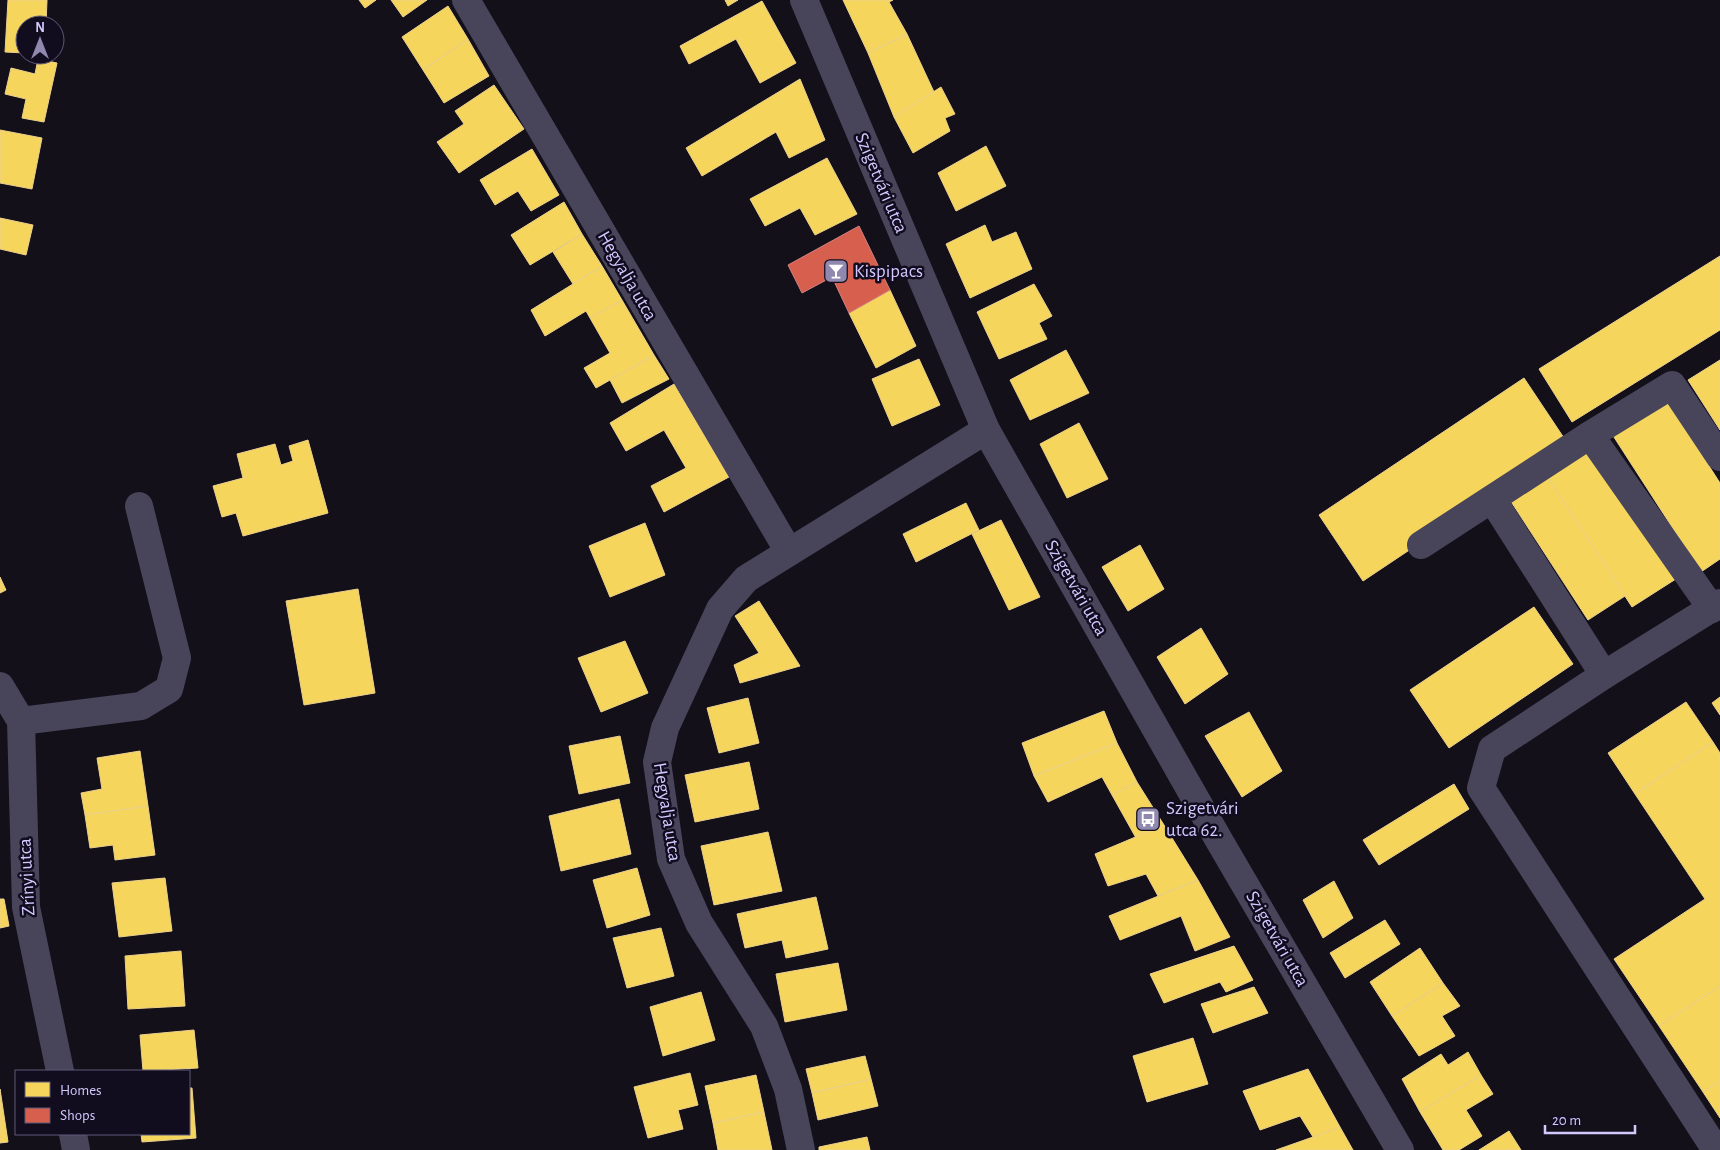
<svg xmlns="http://www.w3.org/2000/svg" width="1720" height="1150" font-family="'Alegreya Sans',sans-serif">
	<style>
		.homes { fill: #f6d55c; stroke: #ecd18d }
		.shops { fill: #d6604d; stroke: #d58082 }
		.lines { fill: none; stroke-linecap: round; stroke-linejoin: round }
		.minor { stroke: #48455b; stroke-width: 28 }
		.labels { text-anchor: middle; dominant-baseline: central; stroke-width: 5; stroke-linejoin: round; paint-order: stroke }
		.street-label { font-size: 19px; fill: #d4c9ff; stroke: #110c1e }
		.poi-label { font-size: 19px; fill: #d4c9ff; stroke: #110c1e; text-anchor: start }
	</style>
	<rect width="100%" height="100%" fill="#13101a"/>
	<g class="homes">
		<path d="M 8,0 L 47,0 L 46,25 L 25,25 L 25,53 L 5,52 Z"/>
		<path d="M 359,0 L 376,0 L 365,8 Z"/>
		<path d="M 391,0 L 427,0 L 403,17 Z"/>
		<path d="M 725,0 L 738,0 L 728,6 Z"/>
		<path d="M 843,0 L 893,0 L 889,2 L 907,34 L 868,53 Z"/>
		<path d="M 762,1 L 796,63 L 760,83 L 736,39 L 689,64 L 680,46 Z"/>
		<path d="M 448,6 L 468,39 L 423,70 L 402,37 Z"/>
		<path d="M 907,34 L 934,92 L 894,117 L 868,53 Z"/>
		<path d="M 468,39 L 489,76 L 444,103 L 423,70 Z"/>
		<path d="M 38,59 L 57,63 L 44,122 L 22,118 L 26,99 L 5,94 L 11,68 L 35,74 Z"/>
		<path d="M 800,79 L 825,140 L 789,158 L 776,132 L 702,176 L 686,148 Z"/>
		<path d="M 494,85 L 524,129 L 459,173 L 437,142 L 464,124 L 455,111 Z"/>
		<path d="M 941,87 L 955,114 L 945,118 L 950,131 L 913,153 L 894,117 Z"/>
		<path d="M 0,130 L 42,138 L 32,189 L 0,183 Z"/>
		<path d="M 986,146 L 1006,186 L 956,211 L 938,173 Z"/>
		<path d="M 532,149 L 559,195 L 531,211 L 518,191 L 495,205 L 480,180 Z"/>
		<path d="M 827,158 L 857,214 L 815,235 L 800,208 L 765,226 L 750,199 Z"/>
		<path d="M 564,202 L 582,234 L 530,265 L 511,235 Z"/>
		<path d="M 0,218 L 33,225 L 26,255 L 0,249 Z"/>
		<path d="M 985,225 L 992,242 L 1016,232 L 1032,269 L 970,298 L 946,244 Z"/>
		<path d="M 582,234 L 602,266 L 573,284 L 553,252 Z"/>
		<path d="M 1720,256 L 1720,330 L 1572,422 L 1539,369 Z"/>
		<path d="M 602,266 L 622,300 L 590,318 L 586,311 L 545,336 L 531,310 Z"/>
		<path d="M 1034,284 L 1052,316 L 1039,323 L 1047,339 L 999,359 L 977,312 Z"/>
		<path d="M 890,290 L 916,346 L 876,368 L 849,313 Z"/>
		<path d="M 622,300 L 654,355 L 596,388 L 584,368 L 610,353 L 590,318 Z"/>
		<path d="M 1066,350 L 1089,393 L 1030,420 L 1010,380 Z"/>
		<path d="M 654,355 L 669,379 L 622,403 L 610,380 Z"/>
		<path d="M 919,359 L 940,405 L 892,426 L 872,379 Z"/>
		<path d="M 1720,360 L 1720,430 L 1688,380 Z"/>
		<path d="M 1524,378 L 1568,444 L 1363,581 L 1319,515 Z"/>
		<path d="M 674,384 L 729,477 L 664,512 L 651,486 L 686,468 L 664,430 L 626,451 L 610,423 Z"/>
		<path d="M 1665,397 L 1720,483 L 1720,559 L 1701,572 L 1610,431 Z"/>
		<path d="M 1079,423 L 1108,479 L 1067,498 L 1040,444 Z"/>
		<path d="M 308,440 L 328,513 L 243,536 L 236,513 L 222,517 L 213,486 L 243,478 L 237,454 L 275,444 L 281,465 L 293,461 L 289,446 Z"/>
		<path d="M 1595,445 L 1679,577 L 1632,607 L 1547,476 Z"/>
		<path d="M 1547,476 L 1625,596 L 1588,620 L 1510,500 Z"/>
		<path d="M 966,503 L 979,530 L 916,562 L 903,534 Z"/>
		<path d="M 1001,520 L 1040,597 L 1009,610 L 972,534 Z"/>
		<path d="M 645,523 L 665,575 L 610,597 L 589,546 Z"/>
		<path d="M 1140,545 L 1164,589 L 1128,611 L 1102,567 Z"/>
		<path d="M 0,577 L 6,590 L 0,593 Z"/>
		<path d="M 358,589 L 375,693 L 304,705 L 286,601 Z"/>
		<path d="M 759,601 L 800,666 L 740,683 L 734,665 L 759,653 L 735,616 Z"/>
		<path d="M 1534,607 L 1573,664 L 1449,748 L 1410,690 Z"/>
		<path d="M 1201,628 L 1228,674 L 1185,704 L 1157,657 Z"/>
		<path d="M 625,641 L 648,693 L 601,712 L 578,658 Z"/>
		<path d="M 1720,697 L 1720,715 L 1712,703 Z"/>
		<path d="M 748,698 L 759,743 L 719,753 L 707,708 Z"/>
		<path d="M 1686,702 L 1713,742 L 1635,794 L 1608,753 Z"/>
		<path d="M 1104,711 L 1117,743 L 1034,776 L 1022,743 Z"/>
		<path d="M 1249,712 L 1282,771 L 1242,797 L 1205,736 Z"/>
		<path d="M 620,736 L 630,783 L 579,794 L 569,746 Z"/>
		<path d="M 1713,742 L 1720,753 L 1720,986 L 1659,1026 L 1614,959 L 1705,899 L 1635,794 Z"/>
		<path d="M 1117,743 L 1137,782 L 1112,795 L 1102,777 L 1048,802 L 1034,776 Z"/>
		<path d="M 140,751 L 148,806 L 85,815 L 81,793 L 102,789 L 97,758 Z"/>
		<path d="M 749,762 L 759,809 L 695,822 L 685,775 Z"/>
		<path d="M 1137,782 L 1164,825 L 1136,838 L 1112,795 Z"/>
		<path d="M 1454,784 L 1469,809 L 1379,865 L 1363,840 Z"/>
		<path d="M 619,799 L 631,854 L 561,871 L 549,816 Z"/>
		<path d="M 148,806 L 155,855 L 115,860 L 113,845 L 90,848 L 85,815 Z"/>
		<path d="M 1164,825 L 1198,880 L 1158,896 L 1146,874 L 1108,886 L 1095,854 Z"/>
		<path d="M 768,832 L 782,891 L 714,905 L 701,846 Z"/>
		<path d="M 637,868 L 650,915 L 607,928 L 593,880 Z"/>
		<path d="M 165,878 L 172,931 L 119,937 L 112,883 Z"/>
		<path d="M 1198,880 L 1230,937 L 1195,951 L 1181,916 L 1120,940 L 1109,916 Z"/>
		<path d="M 1334,881 L 1353,918 L 1323,938 L 1303,900 Z"/>
		<path d="M 816,897 L 828,949 L 786,958 L 782,940 L 745,948 L 737,914 Z"/>
		<path d="M 0,899 L 4,899 L 9,926 L 0,928 Z"/>
		<path d="M 1385,920 L 1400,944 L 1345,978 L 1330,953 Z"/>
		<path d="M 661,928 L 674,976 L 627,988 L 613,938 Z"/>
		<path d="M 1234,946 L 1253,980 L 1226,992 L 1220,982 L 1164,1003 L 1150,974 Z"/>
		<path d="M 1420,948 L 1443,983 L 1392,1016 L 1370,982 Z"/>
		<path d="M 181,951 L 185,1006 L 128,1009 L 125,956 Z"/>
		<path d="M 838,963 L 847,1010 L 785,1022 L 776,974 Z"/>
		<path d="M 1443,983 L 1460,1006 L 1442,1016 L 1455,1036 L 1419,1056 L 1392,1016 Z"/>
		<path d="M 1720,986 L 1720,1081 L 1703,1092 L 1659,1026 Z"/>
		<path d="M 1254,987 L 1268,1013 L 1213,1033 L 1201,1004 Z"/>
		<path d="M 701,992 L 715,1040 L 663,1056 L 650,1007 Z"/>
		<path d="M 194,1030 L 198,1068 L 143,1071 L 140,1035 Z"/>
		<path d="M 1193,1038 L 1208,1084 L 1147,1102 L 1133,1056 Z"/>
		<path d="M 1468,1052 L 1481,1075 L 1420,1112 L 1402,1079 L 1441,1054 L 1448,1065 Z"/>
		<path d="M 865,1056 L 871,1079 L 812,1093 L 806,1069 Z"/>
		<path d="M 1308,1069 L 1340,1127 L 1313,1137 L 1300,1116 L 1260,1130 L 1243,1091 Z"/>
		<path d="M 690,1073 L 698,1105 L 678,1110 L 683,1129 L 648,1138 L 634,1087 Z"/>
		<path d="M 756,1075 L 764,1112 L 713,1123 L 705,1086 Z"/>
		<path d="M 1481,1075 L 1493,1094 L 1466,1110 L 1482,1136 L 1459,1150 L 1443,1150 L 1420,1112 Z"/>
		<path d="M 871,1079 L 878,1106 L 818,1120 L 812,1093 Z"/>
		<path d="M 1720,1081 L 1720,1118 L 1703,1092 Z"/>
		<path d="M 189,1088 L 192,1088 L 196,1138 L 142,1142 L 141,1134 L 189,1134 Z"/>
		<path d="M 0,1089 L 8,1142 L 0,1143 Z"/>
		<path d="M 764,1112 L 772,1150 L 718,1150 L 713,1123 Z"/>
		<path d="M 1340,1127 L 1353,1150 L 1276,1150 L 1313,1137 Z"/>
		<path d="M 1509,1131 L 1521,1150 L 1479,1150 Z"/>
		<path d="M 867,1137 L 870,1150 L 819,1150 L 819,1147 Z"/>
	</g>
	<path class="shops" d="M 859,226 L 890,290 L 849,313 L 832,277 L 802,293 L 788,265 Z"/>
	<g class="lines">
		<g class="minor">
			<path d="M 466,0 L 789,552"/>
			<path d="M 804,0 L 986,430 L 1220,842 L 1400,1150"/>
			<path d="M 1590,435 L 1712,609"/>
			<path d="M 1492,499 L 1604,675"/>
			<path d="M 1421,545 L 1590,435 L 1672,385 L 1720,457"/>
			<path d="M 0,686 L 21,721 L 26,907 L 60,1071"/>
			<path d="M 21,721 L 141,706 L 169,689 L 177,658 L 139,506"/>
			<path d="M 73,1134 L 76,1150"/>
			<path d="M 801,1150 L 788,1089 L 764,1026 L 699,923 L 671,859 L 657,762 L 665,728 L 720,609 L 746,579 L 986,430"/>
			<path d="M 1716,1150 L 1481,788 L 1492,749 L 1604,675 L 1720,603"/>
		</g>
	</g>
	<defs>
		<g id="bar-square" transform="scale(1.25)"><rect x="-9" y="-9" width="18" height="18" rx="4" fill="#9088af" stroke="#110c1e"/><path d="M-6-5H6L.8 .8V4.5H3.5V6h-7V4.5H-.8V.8Z" fill="#fff"/></g>
		<g id="bus-square" transform="scale(1.25)"><rect x="-9" y="-9" width="18" height="18" rx="4" fill="#9088af" stroke="#110c1e"/><path d="M-5-6H5V4H4V6H2V4H-2V6H-4V4H-5ZM-3.5-4V0h7V-4ZM-3.5 1.2v1.5H-2V1.2ZM2 1.2v1.5H3.5V1.2Z" fill="#fff"/></g>
	</defs>
	<g fill-rule="evenodd">
		<use href="#bar-square" x="836" y="271"/>
		<use href="#bus-square" x="1148" y="819"/>
	</g>
	<g class="labels">
		<g class="street-label">
			<text transform="translate(881 183) rotate(67)">Szigetvári utca</text>
			<text transform="translate(627 276) rotate(60)">Hegyalja utca</text>
			<text transform="translate(1076 588) rotate(60)">Szigetvári utca</text>
			<text transform="translate(667 812) rotate(81)">Hegyalja utca</text>
			<text transform="translate(27 877) rotate(-93)">Zrínyi utca</text>
			<text transform="translate(1277 939) rotate(60)">Szigetvári utca</text>
		</g>
		<g class="poi-label">
			<text x="854" y="271">Kispipacs</text>
			<text x="1166" y="808">Szigetvári<tspan x="1166" dy="22">utca 62.</tspan></text>
		</g>
	</g>
	<rect x="15" y="1070" width="175" height="65" fill="#110c1e" stroke="#5f5878"/>
	<rect x="25" y="1082" width="25" height="15" fill="#f6d55c" stroke="#5f5878"/>
	<text x="60" y="1095" font-size="15" fill="#d4c9ff">Homes</text>
	<rect x="25" y="1108" width="25" height="15" fill="#d6604d" stroke="#5f5878"/>
	<text x="60" y="1120" font-size="15" fill="#d4c9ff">Shops</text>
	<g transform="translate(40 40)"><circle r="24" fill="#110c1e" stroke="#5f5878"/>
	<path d="M0-4L9 19L0 12L-9 19Z" fill="#9088af"/>
	<text y="-8" font-size="14" font-weight="bold" text-anchor="middle" fill="#d4c9ff">N</text>
	</g>
	<path d="M1545 1125v8h90v-8" fill="none" stroke="#d4c9ff" stroke-width="2.5"/>
	<text x="1552" y="1125" font-size="15" fill="#d4c9ff" stroke="#110c1e" stroke-width="4" paint-order="stroke">20 m</text>
</svg>
